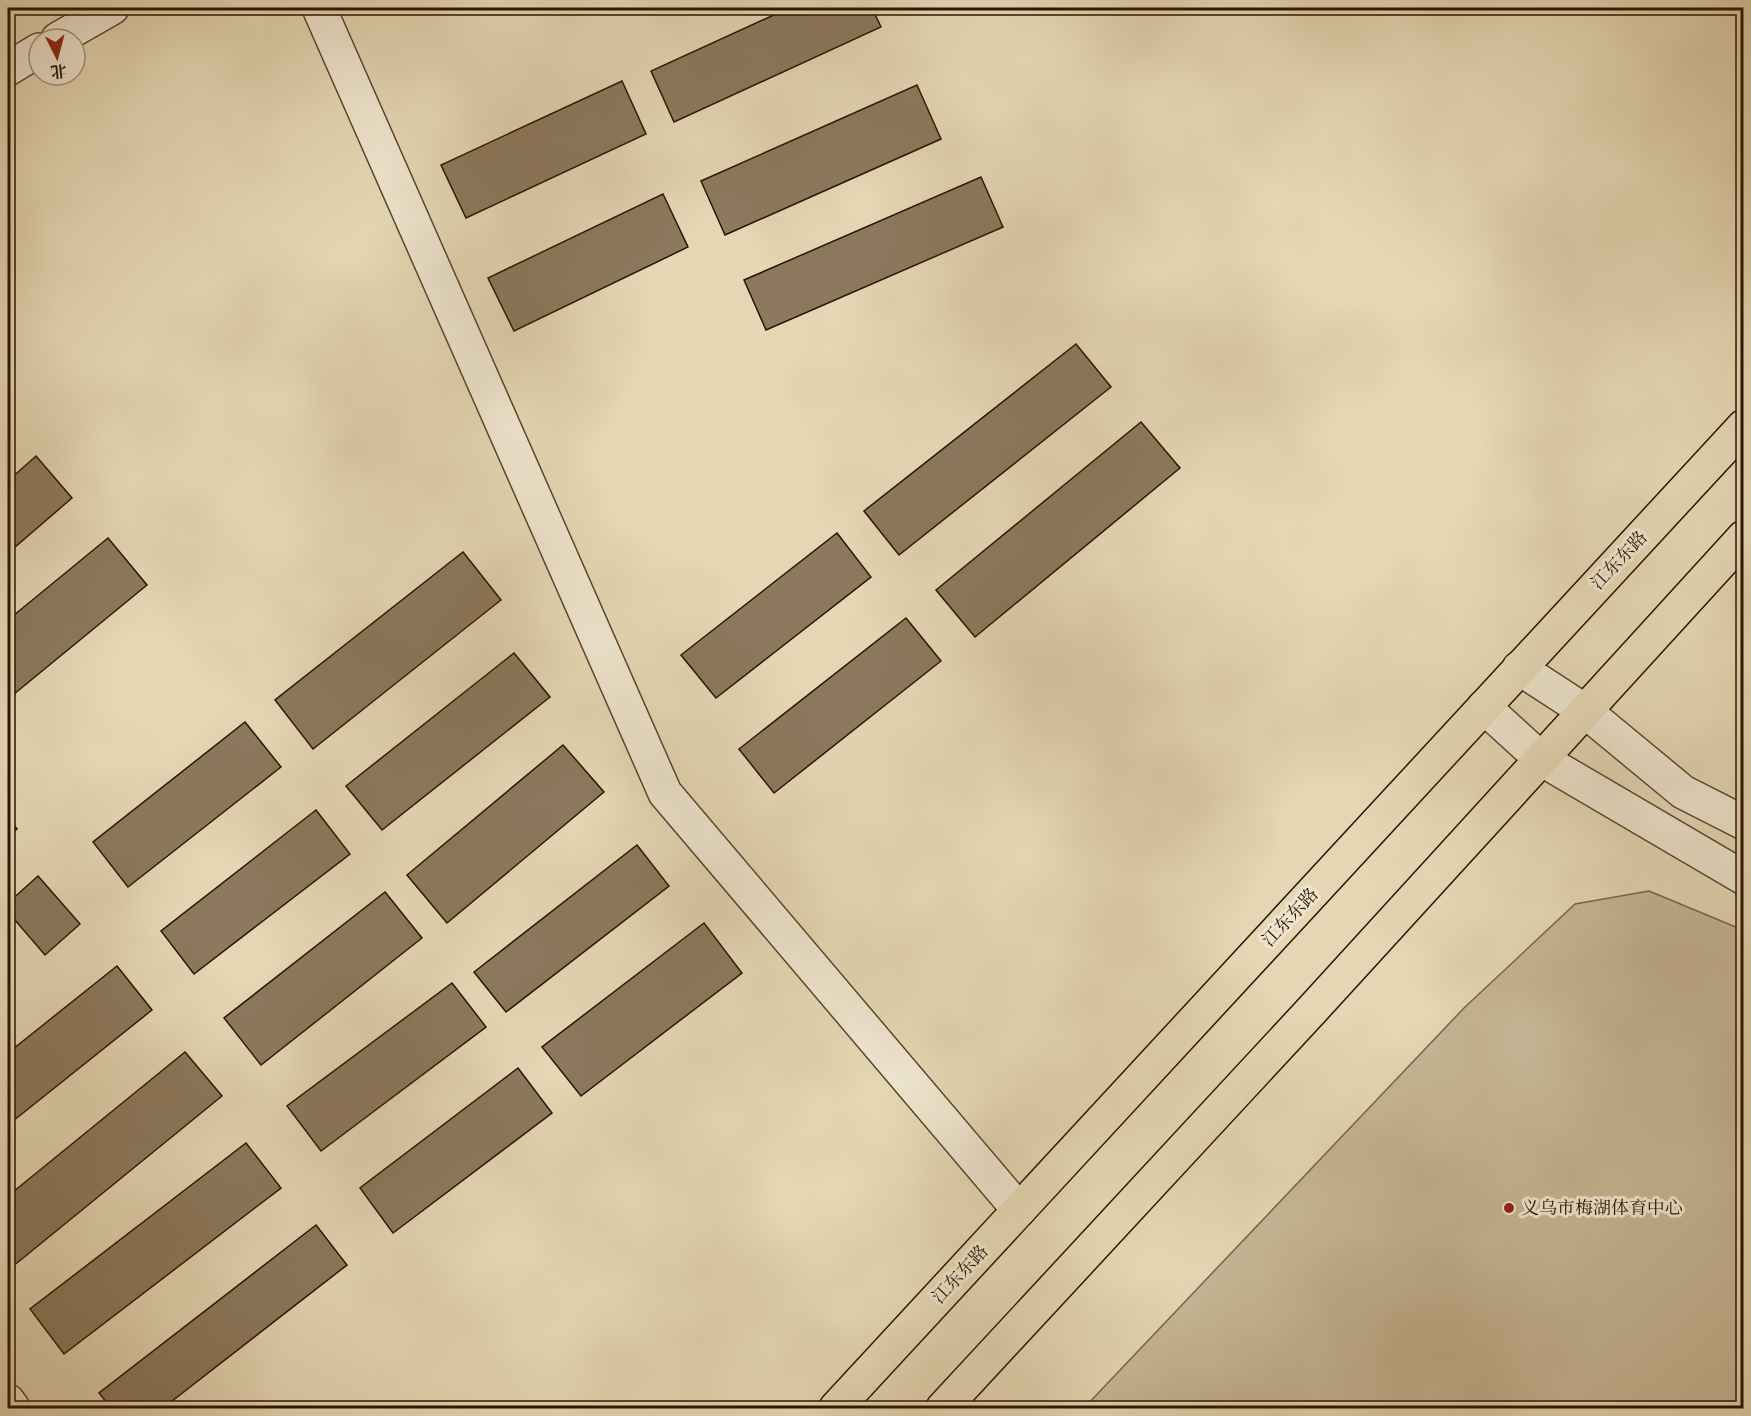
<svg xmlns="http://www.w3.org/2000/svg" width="1751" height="1416" font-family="Alegreya,'Noto Serif SC',serif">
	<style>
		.green { fill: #c6b695; stroke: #79644a; stroke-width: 1.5 }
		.building { fill: #8c795e; stroke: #2c1300; stroke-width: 1.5 }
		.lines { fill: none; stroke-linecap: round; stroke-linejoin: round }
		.minor-casing { stroke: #5a442d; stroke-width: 36 }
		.major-casing { stroke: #2c1300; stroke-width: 36 }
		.minor { stroke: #eee5ce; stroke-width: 33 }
		.major { stroke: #e5d7b4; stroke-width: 33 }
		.poi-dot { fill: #8f2418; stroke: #eee5ce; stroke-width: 2 }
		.labels { text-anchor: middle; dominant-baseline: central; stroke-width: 6; stroke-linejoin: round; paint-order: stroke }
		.street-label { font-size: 18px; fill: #2c1300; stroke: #eee5ce }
		.poi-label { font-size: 18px; fill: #2c1300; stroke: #eee5ce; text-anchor: start }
	</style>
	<rect width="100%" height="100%" fill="#e5d7b4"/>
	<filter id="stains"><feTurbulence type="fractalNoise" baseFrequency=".00333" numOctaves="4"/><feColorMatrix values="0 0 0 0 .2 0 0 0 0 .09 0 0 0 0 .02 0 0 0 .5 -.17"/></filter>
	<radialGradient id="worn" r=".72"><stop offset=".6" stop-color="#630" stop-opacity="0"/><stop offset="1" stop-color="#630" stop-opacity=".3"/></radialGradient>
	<path class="green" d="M 1649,891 L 1743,930 L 1743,1408 L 1084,1408 L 1464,1008 L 1575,904 Z"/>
	<g class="building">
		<path d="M 789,8 L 872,8 L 881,27 L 674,122 L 651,71 Z"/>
		<path d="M 622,81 L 646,134 L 466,218 L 441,165 Z"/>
		<path d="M 917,85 L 941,139 L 725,235 L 701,181 Z"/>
		<path d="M 981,177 L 1003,227 L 766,330 L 744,280 Z"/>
		<path d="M 663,194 L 688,247 L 514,331 L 488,278 Z"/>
		<path d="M 1076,344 L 1111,387 L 899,555 L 864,511 Z"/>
		<path d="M 1141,422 L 1180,468 L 975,637 L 936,590 Z"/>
		<path d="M 36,456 L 72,498 L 8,553 L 8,481 Z"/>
		<path d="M 837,533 L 871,577 L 716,698 L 681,655 Z"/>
		<path d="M 108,538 L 147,585 L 8,699 L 8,620 Z"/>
		<path d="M 463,552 L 501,600 L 313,749 L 275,700 Z"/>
		<path d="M 906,618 L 941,661 L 774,793 L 739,749 Z"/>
		<path d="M 514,653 L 550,697 L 382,830 L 346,786 Z"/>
		<path d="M 245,722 L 281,767 L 128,887 L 93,842 Z"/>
		<path d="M 563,745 L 604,792 L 447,923 L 407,875 Z"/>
		<path d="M 316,810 L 350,854 L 194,974 L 161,931 Z"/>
		<path d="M 8,818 L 17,829 L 8,837 Z"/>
		<path d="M 637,845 L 669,886 L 506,1012 L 474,972 Z"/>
		<path d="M 38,876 L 80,924 L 45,955 L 8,912 L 8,903 Z"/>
		<path d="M 385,892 L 422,938 L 261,1065 L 224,1018 Z"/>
		<path d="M 704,923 L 742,973 L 581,1096 L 542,1047 Z"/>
		<path d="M 117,966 L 152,1010 L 8,1125 L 8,1053 Z"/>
		<path d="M 452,983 L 486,1027 L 321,1151 L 287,1106 Z"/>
		<path d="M 185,1052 L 222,1096 L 12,1267 L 8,1262 L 8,1196 Z"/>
		<path d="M 518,1068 L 552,1113 L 393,1233 L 360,1188 Z"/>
		<path d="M 246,1143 L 281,1188 L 64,1354 L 30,1309 Z"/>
		<path d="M 316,1225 L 347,1265 L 163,1408 L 111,1408 L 99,1393 Z"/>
	</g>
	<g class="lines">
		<g class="minor-casing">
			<g id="minor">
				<path d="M 319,8 L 665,793 L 1019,1210"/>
				<path d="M 58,39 L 112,8"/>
				<path d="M 8,69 L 39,50"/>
				<path d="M 1519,668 L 1585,711 L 1683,792 L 1744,823"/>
				<path d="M 1484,707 L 1541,759 L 1744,878"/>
				<path d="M 8,1401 L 13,1408"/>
			</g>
		</g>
		<g class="major-casing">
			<g id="major">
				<path d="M 836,1408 L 1744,426"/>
				<path d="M 943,1408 L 1312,1010 L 1744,537"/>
			</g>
		</g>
		<use href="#minor" class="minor"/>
		<use href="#major" class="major"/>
	</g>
	<circle class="poi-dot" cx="1509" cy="1208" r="6"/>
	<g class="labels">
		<g class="street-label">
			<text transform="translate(1619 560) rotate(-47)">江东东路</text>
			<text transform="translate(1290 917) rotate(-47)">江东东路</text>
			<text transform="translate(960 1274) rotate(-47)">江东东路</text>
		</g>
		<g class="poi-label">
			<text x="1521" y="1208">义乌市梅湖体育中心</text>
		</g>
	</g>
	<rect width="1751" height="1416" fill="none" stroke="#e5d7b4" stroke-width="30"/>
	<rect x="9" y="9" width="1733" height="1398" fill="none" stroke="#2c1300" stroke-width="3"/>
	<rect x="15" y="15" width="1721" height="1386" fill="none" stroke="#2c1300" stroke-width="1.5"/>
	<g transform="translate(57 57) rotate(174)"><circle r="28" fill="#eee5ce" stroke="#a0917c" stroke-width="1.5"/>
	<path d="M0-4.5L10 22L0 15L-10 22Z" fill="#8f2418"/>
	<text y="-9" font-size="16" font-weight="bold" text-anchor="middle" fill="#2c1300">北</text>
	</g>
	<rect width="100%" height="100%" filter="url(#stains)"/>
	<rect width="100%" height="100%" fill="url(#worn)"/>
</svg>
